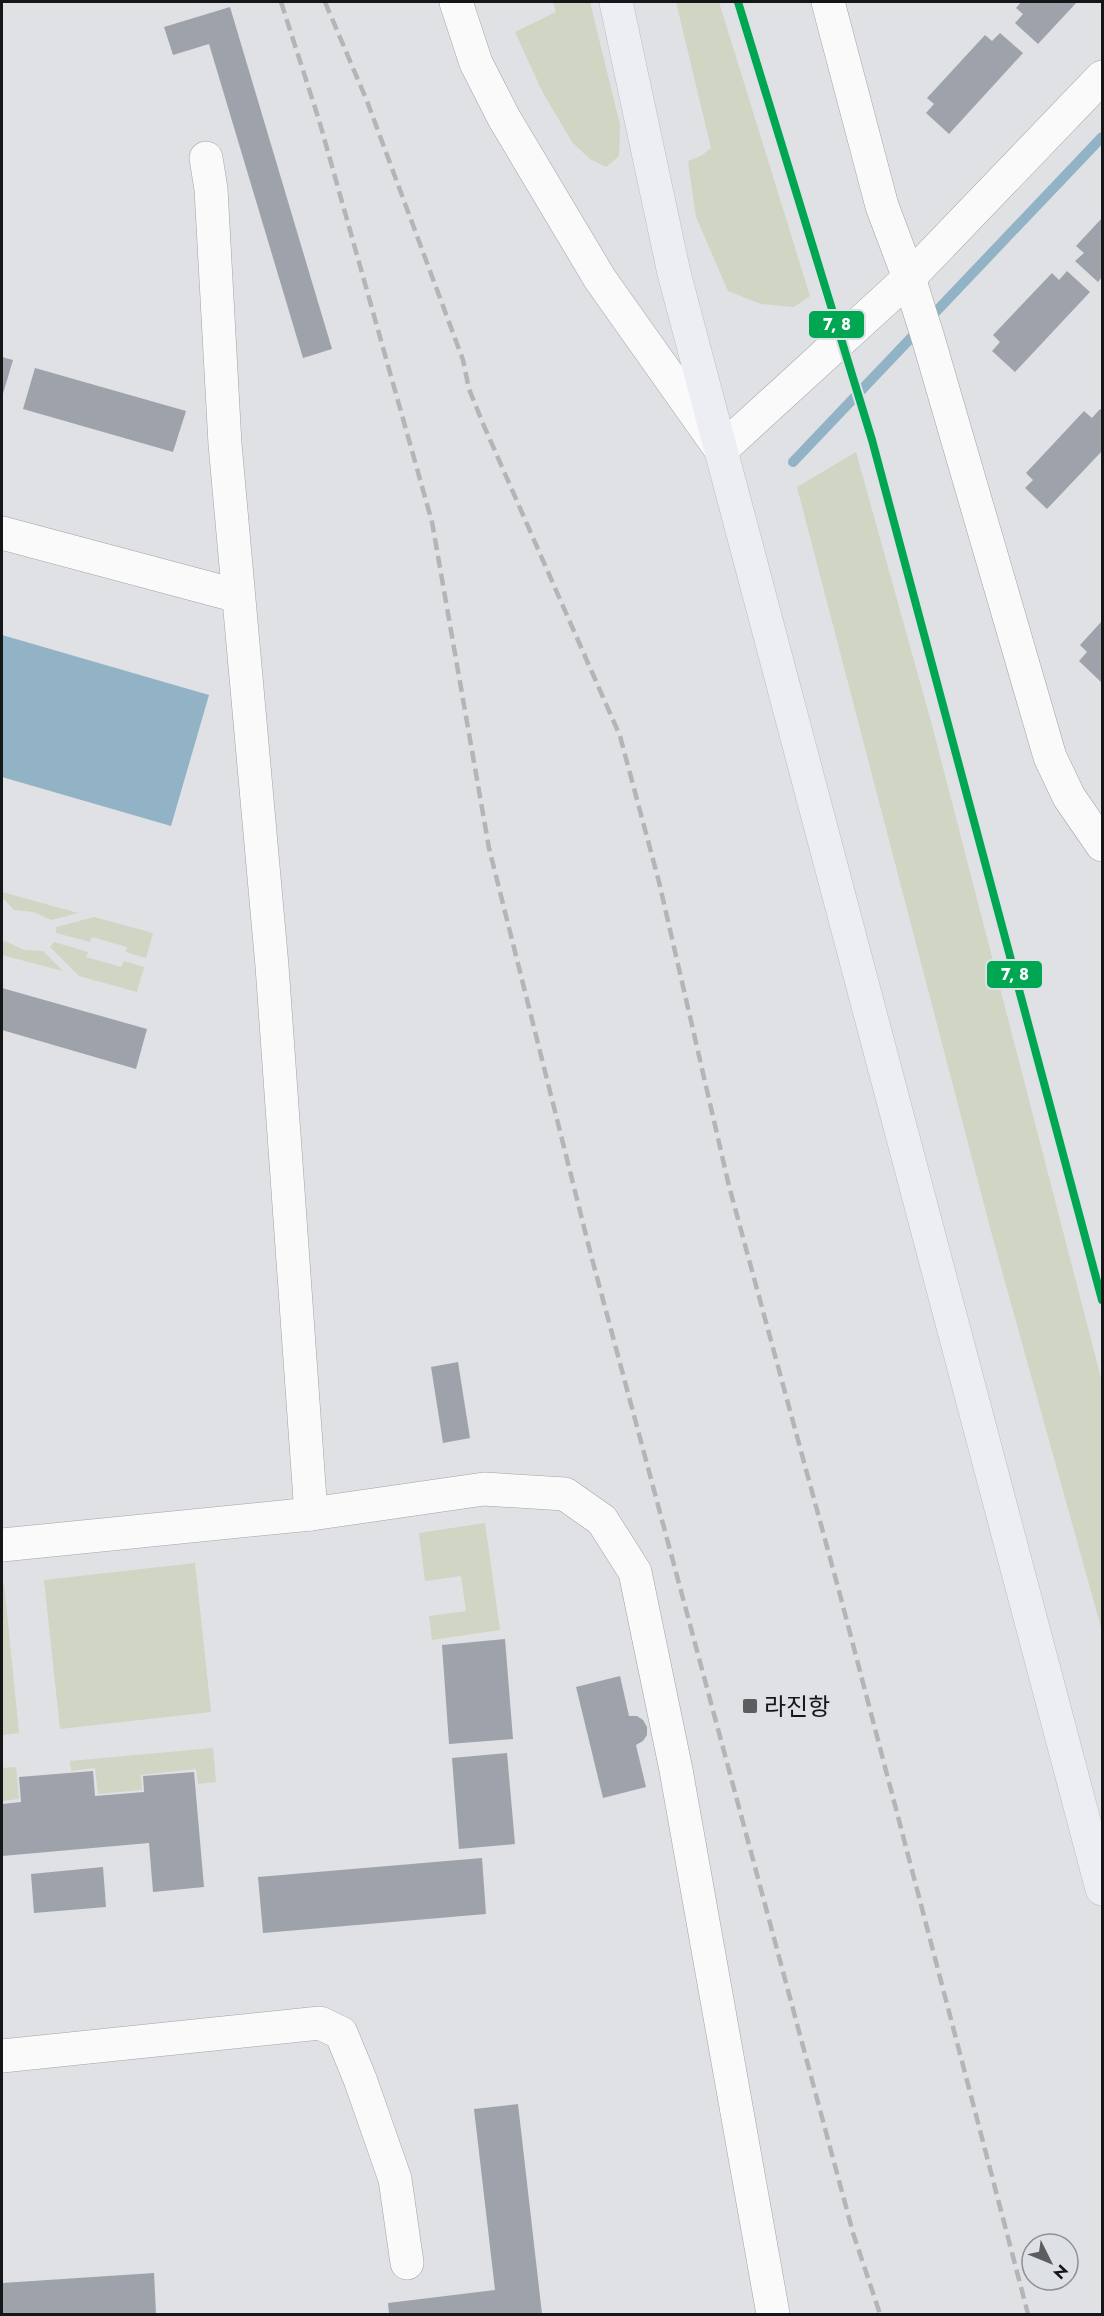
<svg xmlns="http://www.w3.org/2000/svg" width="1104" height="2316" font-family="Jost,'Noto Sans KR',sans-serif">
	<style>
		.green { fill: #d1d5c3 }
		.water { fill: #92b3c5 }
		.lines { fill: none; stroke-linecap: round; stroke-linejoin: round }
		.stream { stroke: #92b3c5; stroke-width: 10 }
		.building { fill: #9ea3ab }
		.minor-casing { stroke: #a2a3a5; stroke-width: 34 }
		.highway-casing { stroke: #bcbdbe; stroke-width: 34 }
		.minor { stroke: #fafafb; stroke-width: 33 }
		.highway { stroke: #edeef3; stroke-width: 33 }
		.rail { stroke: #b4b5b6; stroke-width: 4.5; stroke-dasharray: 12 6; stroke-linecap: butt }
		.rail-1-casing { stroke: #dde1e6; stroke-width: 12 }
		.rail-1 { stroke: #00a651; stroke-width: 8 }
		.poi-dot { fill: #5c5d5f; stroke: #dde1e6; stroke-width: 2 }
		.labels { text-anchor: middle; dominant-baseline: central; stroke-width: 5; stroke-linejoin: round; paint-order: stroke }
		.poi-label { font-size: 24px; fill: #151618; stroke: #dde1e6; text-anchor: start }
		.line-badge { stroke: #dde1e6; stroke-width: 2 }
		.badge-label { font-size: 16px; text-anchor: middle; font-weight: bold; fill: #fff }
	</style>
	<rect width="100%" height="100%" fill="#dfe1e4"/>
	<g class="green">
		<path d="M 553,2 L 590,2 L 620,125 L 619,156 L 606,167 L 590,159 L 572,142 L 542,91 L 515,32 L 556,12 Z"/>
		<path d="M 676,2 L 719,2 L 810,296 L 794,307 L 761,304 L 728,291 L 696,217 L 688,161 L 701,156 L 711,148 Z"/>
		<path d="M 856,452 L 933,729 L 1102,1382 L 1102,1631 L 992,1235 L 797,487 Z"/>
		<path d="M 2,892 L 78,913 L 51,920 L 34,912 L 14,910 L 2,897 Z"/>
		<path d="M 94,917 L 153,933 L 146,958 L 126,952 L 127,947 L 92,937 L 90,942 L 56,933 L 56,927 Z"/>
		<path d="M 5,941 L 24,950 L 43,951 L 63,971 L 2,955 L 2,942 Z"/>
		<path d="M 54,942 L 88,952 L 86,957 L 121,967 L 124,961 L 144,967 L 137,992 L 79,976 L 50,947 Z"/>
		<path d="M 485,1523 L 500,1630 L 432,1640 L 429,1616 L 466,1611 L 461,1576 L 425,1581 L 419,1533 Z"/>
		<path d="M 195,1563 L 211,1712 L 60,1729 L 44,1580 Z"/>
		<path d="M 4,1584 L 19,1733 L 2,1735 L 2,1585 Z"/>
		<path d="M 213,1748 L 216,1782 L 198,1784 L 196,1769 L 141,1775 L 142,1790 L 98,1794 L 95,1768 L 71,1771 L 70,1761 Z"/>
		<path d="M 16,1767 L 19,1799 L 2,1801 L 2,1768 Z"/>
	</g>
	<path class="water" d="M 2,635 L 209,695 L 171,826 L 2,777 Z"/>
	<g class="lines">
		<path class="stream" d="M 793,462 L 1102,137"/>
	</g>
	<g class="building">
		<path d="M 1021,2 L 1077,2 L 1038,44 L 1015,23 L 1023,14 L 1016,8 Z"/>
		<path d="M 230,7 L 332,349 L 303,358 L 209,44 L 173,55 L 164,27 Z"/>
		<path d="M 1000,33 L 1023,53 L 949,134 L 926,113 L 934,104 L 927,98 L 985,35 L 992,41 Z"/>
		<path d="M 1102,218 L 1102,277 L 1098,282 L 1075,261 L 1084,253 L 1076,246 Z"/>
		<path d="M 1067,271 L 1090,292 L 1015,372 L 992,351 L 1000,342 L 993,335 L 1052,273 L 1059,280 Z"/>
		<path d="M 2,357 L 13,360 L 2,397 Z"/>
		<path d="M 35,368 L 186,411 L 173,452 L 23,409 Z"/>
		<path d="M 1100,409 L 1102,411 L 1102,451 L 1047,509 L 1025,488 L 1033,480 L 1026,473 L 1084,411 L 1092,418 Z"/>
		<path d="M 1102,621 L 1102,681 L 1101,682 L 1079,661 L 1087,652 L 1080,645 Z"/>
		<path d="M 2,988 L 147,1029 L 136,1069 L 2,1030 Z"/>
		<path d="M 458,1362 L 470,1438 L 443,1443 L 431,1367 Z"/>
		<path d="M 505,1639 L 513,1739 L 449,1744 L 442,1645 Z"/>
		<path d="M 620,1676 L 629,1716 L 637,1716 L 643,1720 L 647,1727 L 647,1735 L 643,1741 L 636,1745 L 646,1787 L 603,1798 L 576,1687 Z"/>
		<path d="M 507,1753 L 515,1844 L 459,1849 L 452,1758 Z"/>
		<path d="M 93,1771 L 95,1796 L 144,1792 L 143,1776 L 194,1772 L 204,1887 L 153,1892 L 149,1843 L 2,1856 L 2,1804 L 21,1802 L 19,1777 Z"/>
		<path d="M 482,1858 L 486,1914 L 263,1933 L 258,1877 Z"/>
		<path d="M 103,1867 L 106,1907 L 34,1913 L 31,1874 Z"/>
		<path d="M 518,2104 L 542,2314 L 389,2314 L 388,2303 L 495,2290 L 474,2109 Z"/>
		<path d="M 154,2273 L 156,2314 L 2,2314 L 2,2283 Z"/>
	</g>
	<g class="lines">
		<g class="minor-casing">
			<g id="minor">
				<path d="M 456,2 L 476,63 L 504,118 L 600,279 L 721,450 L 909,278 L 1102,77"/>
				<path d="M 828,2 L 882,206 L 909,278 L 928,338 L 1050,757 L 1069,797 L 1102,845"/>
				<path d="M 2,533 L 238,596"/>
				<path d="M 311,1514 L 484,1489 L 565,1494 L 602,1520 L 635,1572 L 676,1770 L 773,2314"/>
				<path d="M 2,1545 L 311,1514 L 272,966 L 225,444 L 211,189 L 206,158"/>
				<path d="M 2,2056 L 320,2023 L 341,2033 L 360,2079 L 395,2179 L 407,2263"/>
			</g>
		</g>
		<g class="highway-casing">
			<path id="highway" d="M 616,2 L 674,273 L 1102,1889"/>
		</g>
		<use href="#minor" class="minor"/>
		<use href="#highway" class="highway"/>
		<g class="rail">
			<path d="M 281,2 L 319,120 L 432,522 L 489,848 L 591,1255 L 853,2233 L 880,2314"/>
			<path d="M 325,2 L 367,101 L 463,360 L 469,389 L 484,426 L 620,736 L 659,882 L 729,1186 L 839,1591 L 1028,2314"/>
		</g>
		<g class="rail-1-casing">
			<path id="rail-1" d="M 738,2 L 872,440 L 1102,1300"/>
		</g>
		<use href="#rail-1" class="rail-1"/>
	</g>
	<rect class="poi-dot" x="742" y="1698" width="16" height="16" rx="3"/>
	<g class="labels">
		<g class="poi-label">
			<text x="764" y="1706">라진항</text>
		</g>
	</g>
	<g class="line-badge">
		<rect x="808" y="310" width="57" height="29" rx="6" fill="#00a651"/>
		<rect x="986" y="960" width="57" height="29" rx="6" fill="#00a651"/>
	</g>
	<g class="badge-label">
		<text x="837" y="330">7, 8</text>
		<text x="1015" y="980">7, 8</text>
	</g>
	<rect width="1104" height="2316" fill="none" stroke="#151618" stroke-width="6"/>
	<g transform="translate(1050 2262) rotate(133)"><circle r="28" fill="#dde1e6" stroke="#8d9094" stroke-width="1.5"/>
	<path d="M0-4.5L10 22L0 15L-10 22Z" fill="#5c5d5f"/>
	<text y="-9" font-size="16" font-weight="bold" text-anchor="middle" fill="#151618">N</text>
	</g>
</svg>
